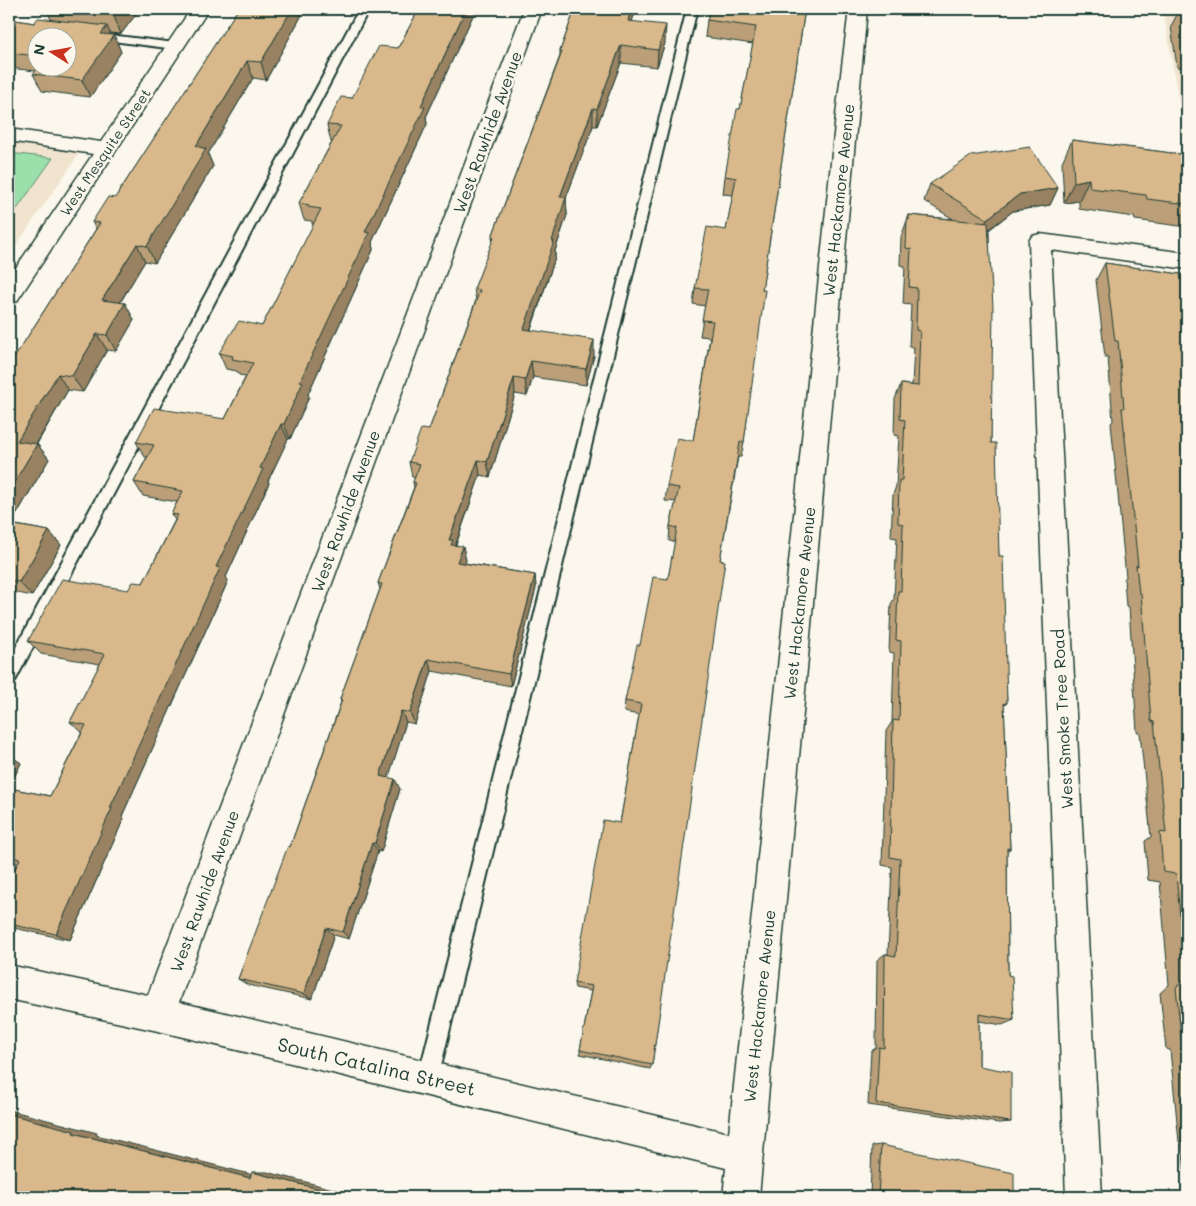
<svg xmlns="http://www.w3.org/2000/svg" width="1196" height="1206" font-family="Mali,sans-serif">
	<style>
		.built { fill: #f1e4cf }
		.green { fill: #9bdfab; stroke: #5d8e70 }
		.lines { fill: none; stroke-linecap: round; stroke-linejoin: round }
		.lane-casing { stroke: #1f3d34; stroke-width: 4 }
		.street-casing { stroke: #1f3d34; stroke-width: 3 }
		.lane { fill: #fbf7ec; fill-rule: evenodd }
		.street { fill: #fbf7ec; fill-rule: evenodd }
		.wall { fill: #bb9f78; stroke: #1f3d34; fill-rule: evenodd }
		.shaded-wall { fill: #988262; stroke: #1f3d34 }
		.building { fill: #d9b98c; stroke: #1f3d34 }
		.labels { text-anchor: middle; dominant-baseline: central; stroke-width: 5; stroke-linejoin: round; paint-order: stroke }
		.far-street-label { font-size: 14px; fill: #1f3d34; stroke: #fbf7ec }
		.street-label { font-size: 16px; fill: #1f3d34; stroke: #fbf7ec }
		.near-street-label { font-size: 19px; fill: #1f3d34; stroke: #fbf7ec }
	</style>
	<rect width="100%" height="100%" fill="#fbf7ec"/>
	<filter id="ink" filterUnits="userSpaceOnUse"><feTurbulence type="fractalNoise" baseFrequency=".02" numOctaves="2"/><feDisplacementMap in="SourceGraphic" scale="10" xChannelSelector="R" yChannelSelector="G"/><feConvolveMatrix kernelMatrix="1 2 1 2 8 2 1 2 1" color-interpolation-filters="sRGB"/></filter>
	<g filter="url(#ink)">
		<g class="built">
			<path d="M 1163,9 L 1187,9 L 1187,149 Z"/>
			<path d="M 9,141 L 81,151 L 9,256 Z"/>
		</g>
		<path class="green" d="M 9,153 L 53,158 L 17,209 L 9,208 Z"/>
		<g class="lines">
			<g class="lane-casing">
				<g id="lane">
					<path d="M 359,9 L 369,9 L 15,681 L 9,684 L 9,660 Z"/>
					<path d="M 687,9 L 697,9 L 438,1078 L 435,1085 L 428,1088 L 421,1085 L 418,1078 Z"/>
					<path d="M 93,33 L 175,43 L 181,46 L 175,49 L 89,38 L 88,36 Z"/>
				</g>
			</g>
			<g class="street-casing">
				<g id="street">
					<path d="M 191,9 L 209,9 L 17,301 L 9,303 L 9,278 L 93,154 L 9,141 L 9,129 L 101,142 Z"/>
					<path d="M 524,9 L 542,9 L 179,1002 L 729,1133 L 836,115 L 849,9 L 867,9 L 759,1197 L 723,1197 L 726,1168 L 158,1031 L 9,999 L 9,965 L 148,995 Z"/>
					<path d="M 1040,234 L 1187,253 L 1187,269 L 1051,250 L 1102,1197 L 1066,1197 L 1029,241 L 1032,236 Z"/>
				</g>
			</g>
			<use href="#lane" class="lane"/>
			<use href="#street" class="street"/>
		</g>
		<g class="wall">
			<path d="M 46,9 L 140,9 L 121,34 L 110,33 L 111,35 L 114,35 L 121,52 L 90,97 L 42,91 L 33,74 L 36,71 L 9,68 L 9,19 L 34,23 L 51,19 ZM 38,38 L 68,68 L 38,68 Z"/>
			<path d="M 238,9 L 303,13 L 266,80 L 253,78 L 208,154 L 213,166 L 155,263 L 145,261 L 120,303 L 125,303 L 134,320 L 116,351 L 107,350 L 83,392 L 68,390 L 37,444 L 49,459 L 11,524 L 49,531 L 61,545 L 32,596 L 9,591 L 9,366 L 96,229 L 92,222 L 115,198 Z"/>
			<path d="M 419,9 L 476,9 L 426,117 L 427,124 L 372,242 L 373,250 L 308,394 L 309,397 L 290,439 L 288,439 L 268,481 L 269,483 L 226,577 L 228,581 L 122,816 L 124,818 L 70,940 L 9,927 L 9,881 L 17,863 L 9,861 L 9,755 L 21,763 L 9,788 L 50,796 L 82,732 L 70,722 L 100,664 L 41,654 L 28,641 L 128,590 L 143,583 L 175,520 L 171,514 L 177,502 L 143,496 L 134,482 L 147,457 L 145,457 L 136,442 L 225,419 L 246,376 L 239,375 L 237,371 L 226,369 L 219,353 L 262,326 L 314,224 L 312,224 L 312,221 L 304,220 L 299,203 L 332,142 L 331,142 L 327,125 L 398,48 Z"/>
			<path d="M 575,9 L 636,9 L 632,21 L 665,43 L 657,67 L 621,63 L 597,126 L 593,126 L 566,198 L 567,215 L 555,251 L 555,258 L 531,330 L 594,356 L 586,385 L 533,377 L 527,396 L 515,394 L 490,477 L 480,475 L 456,545 L 466,560 L 465,563 L 535,575 L 536,588 L 511,686 L 432,671 L 415,724 L 406,722 L 388,778 L 400,789 L 381,852 L 378,851 L 349,939 L 334,935 L 312,999 L 248,985 L 238,979 L 290,847 L 341,702 L 340,699 L 380,589 L 378,583 L 414,487 L 413,482 L 415,478 L 412,477 L 409,462 L 429,430 L 476,300 L 474,289 L 493,241 L 492,237 L 560,56 L 560,51 Z"/>
			<path d="M 805,9 L 762,290 L 744,442 L 741,457 L 738,457 L 720,560 L 652,1065 L 650,1069 L 580,1054 L 580,1050 L 591,991 L 575,988 L 574,983 L 620,823 L 639,715 L 624,712 L 625,701 L 640,645 L 668,579 L 675,542 L 669,541 L 670,526 L 676,502 L 665,501 L 667,486 L 693,441 L 710,337 L 700,336 L 705,306 L 693,304 L 695,288 L 726,230 L 733,195 L 723,194 L 725,176 L 740,109 L 753,44 L 705,37 L 707,20 Z"/>
			<path d="M 1180,9 L 1187,9 L 1187,68 L 1177,67 L 1171,26 Z"/>
			<path d="M 1072,140 L 1187,155 L 1187,227 L 1135,220 L 1134,217 L 1079,209 L 1079,201 L 1064,203 L 1062,162 Z"/>
			<path d="M 930,184 L 1058,188 L 1050,205 L 1013,211 L 989,230 L 991,443 L 999,556 L 1007,703 L 1004,706 L 1010,849 L 1007,851 L 1008,975 L 1014,1020 L 1002,1025 L 979,1021 L 979,1066 L 1011,1122 L 999,1123 L 868,1105 L 871,1051 L 876,1048 L 877,960 L 885,954 L 888,954 L 892,867 L 882,865 L 886,731 L 892,722 L 894,653 L 889,652 L 891,604 L 894,599 L 897,538 L 891,537 L 893,495 L 896,486 L 899,436 L 894,435 L 895,399 L 901,384 L 912,385 L 914,347 L 909,347 L 911,305 L 903,304 L 905,266 L 900,265 L 901,237 L 909,215 L 953,219 L 924,201 Z"/>
			<path d="M 1105,263 L 1187,275 L 1187,1197 L 1182,1142 L 1179,1142 L 1170,1050 L 1166,1049 L 1160,993 L 1169,985 L 1160,882 L 1148,880 L 1145,841 L 1151,837 L 1140,733 L 1137,732 L 1129,607 L 1126,606 L 1124,579 L 1126,577 L 1111,423 L 1113,421 L 1108,357 L 1105,357 L 1096,280 Z"/>
			<path d="M 881,1145 L 1014,1197 L 870,1197 L 872,1146 Z"/>
		</g>
		<g class="shaded-wall">
			<path d="M 111,9 L 140,9 L 121,34 Z"/>
			<path d="M 292,9 L 302,9 L 303,13 L 266,80 L 261,62 Z"/>
			<path d="M 466,9 L 476,9 L 426,117 L 427,124 L 372,242 L 373,250 L 308,394 L 309,397 L 290,439 L 284,424 L 300,381 L 365,232 L 421,106 Z"/>
			<path d="M 631,9 L 636,9 L 627,38 L 628,21 Z"/>
			<path d="M 666,25 L 665,43 L 657,67 L 658,50 Z"/>
			<path d="M 107,26 L 112,38 L 114,35 L 121,52 L 90,97 L 82,80 L 101,34 Z"/>
			<path d="M 621,45 L 621,63 L 597,126 L 597,109 Z"/>
			<path d="M 247,61 L 253,78 L 208,154 L 213,166 L 155,263 L 147,246 L 196,146 Z"/>
			<path d="M 593,108 L 593,126 L 566,198 L 567,215 L 555,251 L 555,258 L 525,345 L 524,329 L 552,241 L 560,197 Z"/>
			<path d="M 1089,179 L 1079,201 L 1064,203 L 1074,182 Z"/>
			<path d="M 1058,188 L 1050,205 L 1013,211 L 980,236 L 987,219 L 1020,194 Z"/>
			<path d="M 137,244 L 145,261 L 111,317 L 102,300 Z"/>
			<path d="M 125,303 L 134,320 L 116,351 L 107,335 Z"/>
			<path d="M 97,334 L 107,350 L 83,392 L 72,376 Z"/>
			<path d="M 594,340 L 594,356 L 586,385 L 586,369 Z"/>
			<path d="M 531,361 L 533,377 L 527,396 L 525,380 Z"/>
			<path d="M 58,374 L 68,390 L 29,456 L 17,441 Z"/>
			<path d="M 514,378 L 515,394 L 490,477 L 487,462 Z"/>
			<path d="M 281,424 L 288,439 L 268,481 L 269,483 L 226,577 L 228,581 L 122,816 L 124,818 L 70,940 L 56,934 L 110,808 L 216,567 L 260,468 Z"/>
			<path d="M 37,444 L 49,459 L 9,527 L 9,491 Z"/>
			<path d="M 478,460 L 480,475 L 454,549 L 456,554 L 449,540 Z"/>
			<path d="M 49,531 L 61,545 L 32,596 L 19,582 Z"/>
			<path d="M 463,546 L 466,560 L 460,575 L 457,562 Z"/>
			<path d="M 535,575 L 536,588 L 511,686 L 509,674 Z"/>
			<path d="M 428,659 L 432,671 L 415,724 L 410,713 Z"/>
			<path d="M 401,711 L 406,722 L 386,786 L 380,776 Z"/>
			<path d="M 9,755 L 21,763 L 9,788 Z"/>
			<path d="M 395,779 L 400,789 L 381,852 L 375,843 Z"/>
			<path d="M 372,843 L 378,851 L 349,939 L 343,932 Z"/>
			<path d="M 326,928 L 334,935 L 312,999 L 304,994 Z"/>
			<path d="M 9,1110 L 97,1133 L 96,1135 L 265,1178 L 250,1178 L 73,1133 L 9,1114 Z"/>
			<path d="M 252,1172 L 267,1172 L 364,1197 L 350,1197 Z"/>
		</g>
		<g class="building">
			<path d="M 238,9 L 292,9 L 261,62 L 247,61 L 196,146 L 206,149 L 147,246 L 137,244 L 102,300 L 125,303 L 107,335 L 97,334 L 72,376 L 58,374 L 17,441 L 37,444 L 9,491 L 9,366 L 100,223 L 92,222 L 108,197 L 115,198 Z"/>
			<path d="M 419,9 L 466,9 L 421,106 L 425,107 L 365,232 L 369,233 L 300,381 L 303,382 L 284,424 L 281,424 L 260,468 L 263,469 L 216,567 L 220,568 L 110,808 L 112,808 L 56,934 L 9,924 L 9,881 L 20,859 L 9,856 L 9,788 L 50,796 L 86,725 L 70,722 L 105,654 L 28,641 L 62,579 L 128,590 L 133,582 L 143,583 L 178,515 L 171,514 L 183,491 L 134,482 L 154,445 L 136,442 L 154,408 L 225,419 L 253,363 L 232,359 L 233,356 L 219,353 L 239,321 L 262,326 L 321,209 L 308,207 L 309,205 L 299,203 L 341,126 L 327,125 L 341,97 L 352,98 L 379,46 L 398,48 Z"/>
			<path d="M 575,9 L 631,9 L 628,21 L 666,25 L 658,50 L 621,45 L 597,109 L 593,108 L 560,197 L 566,197 L 552,241 L 554,241 L 524,329 L 594,340 L 586,369 L 531,361 L 525,380 L 514,378 L 487,462 L 478,460 L 449,540 L 453,540 L 451,545 L 463,546 L 457,562 L 535,575 L 509,674 L 428,659 L 410,713 L 401,711 L 380,776 L 395,779 L 375,843 L 372,843 L 343,932 L 326,928 L 304,994 L 238,979 L 288,846 L 290,847 L 342,700 L 340,699 L 382,584 L 378,583 L 416,483 L 413,482 L 420,464 L 409,462 L 421,429 L 429,430 L 480,290 L 474,289 L 494,237 L 492,237 L 562,52 L 560,51 Z"/>
			<path d="M 711,9 L 805,9 L 762,290 L 765,290 L 744,442 L 740,442 L 720,560 L 725,561 L 652,1065 L 580,1050 L 592,986 L 574,983 L 603,820 L 620,823 L 641,704 L 625,701 L 637,645 L 640,645 L 653,577 L 668,579 L 677,528 L 670,526 L 679,488 L 667,486 L 677,438 L 693,441 L 713,321 L 702,320 L 708,289 L 695,288 L 707,227 L 726,230 L 736,178 L 725,176 L 737,109 L 740,109 L 756,27 L 707,20 Z"/>
			<path d="M 1183,9 L 1187,9 L 1187,34 Z"/>
			<path d="M 38,18 L 107,26 L 101,34 L 114,35 L 82,80 L 33,74 L 38,68 L 68,68 L 68,38 L 38,38 L 38,56 L 9,53 L 9,19 L 34,23 Z"/>
			<path d="M 1072,140 L 1187,155 L 1187,204 L 1147,199 L 1146,195 L 1090,188 L 1089,179 L 1074,182 Z"/>
			<path d="M 1030,147 L 1058,188 L 1020,194 L 987,219 L 930,184 L 971,156 Z"/>
			<path d="M 909,215 L 988,223 L 993,307 L 991,443 L 996,443 L 999,556 L 1003,556 L 1007,703 L 1004,703 L 1010,849 L 1007,848 L 1008,975 L 1012,976 L 1014,1020 L 979,1014 L 979,1066 L 1011,1072 L 1011,1122 L 876,1103 L 879,1047 L 884,1048 L 885,954 L 896,956 L 900,859 L 890,857 L 893,720 L 899,721 L 901,641 L 896,640 L 898,591 L 901,591 L 903,524 L 898,523 L 899,480 L 902,480 L 905,420 L 900,419 L 901,384 L 918,386 L 920,331 L 916,330 L 917,288 L 909,287 L 911,249 L 906,248 L 907,220 L 909,220 Z"/>
			<path d="M 1105,263 L 1187,275 L 1187,1049 L 1187,1046 L 1182,1045 L 1176,987 L 1186,979 L 1176,874 L 1163,872 L 1160,832 L 1166,833 L 1154,722 L 1151,721 L 1141,593 L 1139,593 L 1136,565 L 1138,566 L 1122,408 L 1124,408 L 1118,341 L 1115,341 Z"/>
			<path d="M 9,524 L 49,531 L 19,582 L 9,580 Z"/>
			<path d="M 9,1114 L 74,1131 L 73,1133 L 250,1178 L 252,1172 L 350,1197 L 9,1197 Z"/>
			<path d="M 881,1145 L 1014,1173 L 1014,1197 L 878,1197 Z"/>
		</g>
	</g>
	<g class="labels">
		<g class="far-street-label">
			<text transform="translate(105 152) rotate(-56)">West Mesquite Street</text>
		</g>
		<g class="street-label">
			<text transform="translate(487 132) rotate(-70)">West Rawhide Avenue</text>
			<text transform="translate(838 200) rotate(-84)">West Hackamore Avenue</text>
			<text transform="translate(345 511) rotate(-70)">West Rawhide Avenue</text>
			<text transform="translate(799 603) rotate(-84)">West Hackamore Avenue</text>
			<text transform="translate(1062 719) rotate(-93)">West Smoke Tree Road</text>
			<text transform="translate(204 891) rotate(-70)">West Rawhide Avenue</text>
			<text transform="translate(759 1006) rotate(-84)">West Hackamore Avenue</text>
		</g>
		<g class="near-street-label">
			<text transform="translate(377 1066) rotate(13)">South Catalina Street</text>
		</g>
	</g>
	<rect width="1196" height="1206" fill="none" stroke="#fbf7ec" stroke-width="30"/>
	<rect x="15" y="15" width="1166" height="1176" fill="none" stroke="#1f3d34" stroke-width="2" filter="url(#ink)"/>
	<g transform="translate(52 52) rotate(281)"><circle r="24" fill="#fbf7ec" stroke="#a3ada2"/>
	<path d="M0-4L9 19L0 12L-9 19Z" fill="#c8321e"/>
	<text y="-8" font-size="14" font-weight="bold" text-anchor="middle" fill="#1f3d34">N</text>
	</g>
</svg>
